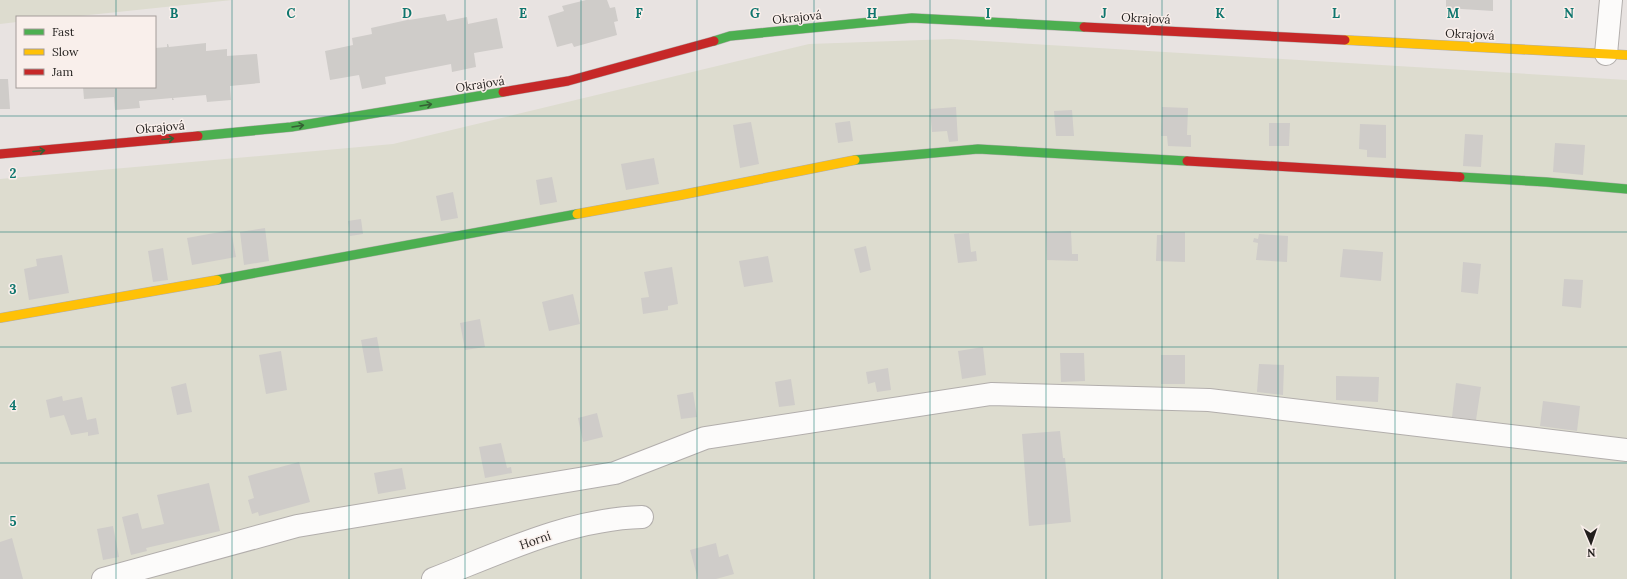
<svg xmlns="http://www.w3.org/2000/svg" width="1627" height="579" font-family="Lora,serif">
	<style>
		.green { fill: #dddccf }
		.building { fill: #cfccc9 }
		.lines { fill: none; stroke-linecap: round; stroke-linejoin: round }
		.street-casing { stroke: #b2aeac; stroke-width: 24 }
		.fast-casing { stroke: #b2aeac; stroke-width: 10 }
		.slow-casing { stroke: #b2aeac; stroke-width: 10 }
		.jam-casing { stroke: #b2aeac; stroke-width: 10 }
		.street { stroke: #fcfbfa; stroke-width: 22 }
		.fast { stroke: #4caf50; stroke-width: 9 }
		.slow { stroke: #ffc107; stroke-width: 9 }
		.jam { stroke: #c62828; stroke-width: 9 }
		.oneway { stroke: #356034 }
		.grid { fill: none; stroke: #0f766e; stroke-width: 1; stroke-opacity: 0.55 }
		.labels { text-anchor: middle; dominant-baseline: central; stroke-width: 3; stroke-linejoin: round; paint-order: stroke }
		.street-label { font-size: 12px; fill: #221f1d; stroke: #f9efeb }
		.grid-label { font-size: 13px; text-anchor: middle; font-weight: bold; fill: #0f766e; stroke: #f9efeb; stroke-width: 3; stroke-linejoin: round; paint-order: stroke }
	</style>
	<rect width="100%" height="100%" fill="#e8e3e1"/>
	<g class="green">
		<path d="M 0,0 L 232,0 L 70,17 L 17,17 L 17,22 L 0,24 Z"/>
		<path d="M 951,39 L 1627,80 L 1627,579 L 0,579 L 0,179 L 393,144 L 809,44 Z"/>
	</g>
	<g class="building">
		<path d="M 586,0 L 607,0 L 610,8 L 615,7 L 618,21 L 614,22 L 617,35 L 574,47 L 572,43 L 557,47 L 548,16 L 564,11 L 562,6 Z"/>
		<path d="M 1446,0 L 1493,0 L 1493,11 L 1446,8 Z"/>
		<path d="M 445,14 L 447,21 L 467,17 L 468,24 L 497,18 L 503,48 L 474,53 L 476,67 L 452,72 L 451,64 L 385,77 L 386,84 L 362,89 L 359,75 L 330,80 L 325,51 L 353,45 L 352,38 L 372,34 L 371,28 L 407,20 L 406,16 L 408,15 L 409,20 Z"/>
		<path d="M 206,43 L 206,51 L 227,49 L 227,56 L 257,54 L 260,83 L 230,86 L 231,100 L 207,102 L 206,95 L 173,98 L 174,100 L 172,100 L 172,98 L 139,101 L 140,108 L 115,110 L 114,97 L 84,99 L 83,87 L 155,87 L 155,48 L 167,47 L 167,44 L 168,44 L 169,47 Z"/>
		<path d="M 0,79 L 8,79 L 10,109 L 0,109 Z"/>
		<path d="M 956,107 L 958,141 L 949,142 L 947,131 L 932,132 L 930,109 Z"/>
		<path d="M 1162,107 L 1188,108 L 1187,135 L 1191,135 L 1191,147 L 1168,146 L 1167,136 L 1161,136 Z"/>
		<path d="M 1072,110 L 1074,136 L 1056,136 L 1054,111 Z"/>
		<path d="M 850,121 L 853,141 L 838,143 L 835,123 Z"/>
		<path d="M 751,122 L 759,164 L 740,168 L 733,125 Z"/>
		<path d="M 1269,123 L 1290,123 L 1289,146 L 1269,146 Z"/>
		<path d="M 1360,124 L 1386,125 L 1386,158 L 1367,157 L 1367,150 L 1359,149 Z"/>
		<path d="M 1465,134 L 1483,135 L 1481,167 L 1463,166 Z"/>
		<path d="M 1555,143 L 1585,145 L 1583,175 L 1553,172 Z"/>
		<path d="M 654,158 L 659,184 L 626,190 L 621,164 Z"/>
		<path d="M 552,177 L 557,202 L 540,205 L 536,180 Z"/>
		<path d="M 453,192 L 458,218 L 441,221 L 436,196 Z"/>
		<path d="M 361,219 L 363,234 L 350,236 L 348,221 Z"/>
		<path d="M 265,228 L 269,261 L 244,265 L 240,232 Z"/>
		<path d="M 231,230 L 236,257 L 192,265 L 187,238 Z"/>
		<path d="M 1071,231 L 1072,254 L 1078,254 L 1078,261 L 1047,260 L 1046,232 Z"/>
		<path d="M 1163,232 L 1185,232 L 1185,262 L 1156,261 L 1157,235 L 1163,235 Z"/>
		<path d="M 969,233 L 971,252 L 976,251 L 977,261 L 958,263 L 954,234 Z"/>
		<path d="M 1259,234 L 1288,236 L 1287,262 L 1256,260 L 1258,243 L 1253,242 L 1254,238 L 1258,239 Z"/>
		<path d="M 866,246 L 871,270 L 860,273 L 854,249 Z"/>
		<path d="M 163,248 L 168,280 L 153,282 L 148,251 Z"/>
		<path d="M 1343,249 L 1383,252 L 1381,281 L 1340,277 Z"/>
		<path d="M 62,255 L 69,293 L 29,300 L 24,269 L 37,266 L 36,259 Z"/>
		<path d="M 768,256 L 773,282 L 744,287 L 739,261 Z"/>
		<path d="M 1463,262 L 1481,264 L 1478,294 L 1461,292 Z"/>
		<path d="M 672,267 L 678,304 L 668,306 L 668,310 L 643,314 L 641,298 L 649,297 L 644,272 Z"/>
		<path d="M 1564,279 L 1583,280 L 1581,308 L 1562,306 Z"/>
		<path d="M 573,294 L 580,324 L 549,331 L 542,302 Z"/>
		<path d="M 480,319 L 485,347 L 465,350 L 460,323 Z"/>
		<path d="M 377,337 L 383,371 L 367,373 L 361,340 Z"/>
		<path d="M 983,347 L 986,375 L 962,379 L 958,351 Z"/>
		<path d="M 281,351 L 287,390 L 266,394 L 259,355 Z"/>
		<path d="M 1060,353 L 1084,353 L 1085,381 L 1061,382 Z"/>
		<rect x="1161" y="355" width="24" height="29"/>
		<path d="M 1259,364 L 1284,365 L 1283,395 L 1257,392 Z"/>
		<path d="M 888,368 L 891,390 L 877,392 L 875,382 L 868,384 L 866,372 Z"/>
		<path d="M 1336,376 L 1379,377 L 1378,402 L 1336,400 Z"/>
		<path d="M 791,379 L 795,405 L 779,407 L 775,382 Z"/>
		<path d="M 186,383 L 192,412 L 177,415 L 171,387 Z"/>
		<path d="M 1456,383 L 1481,387 L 1476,420 L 1452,417 Z"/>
		<path d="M 693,392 L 697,417 L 681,419 L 677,395 Z"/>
		<path d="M 62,396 L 63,401 L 82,397 L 87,420 L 96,418 L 99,434 L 88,436 L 88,432 L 71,435 L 64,415 L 50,418 L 46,400 Z"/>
		<path d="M 1543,401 L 1580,406 L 1577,431 L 1540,426 Z"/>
		<path d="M 597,413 L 603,437 L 583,442 L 578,418 Z"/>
		<path d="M 1060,431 L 1063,458 L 1065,458 L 1071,522 L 1029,526 L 1022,434 Z"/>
		<path d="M 501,443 L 507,468 L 511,467 L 512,473 L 485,478 L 479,447 Z"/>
		<path d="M 299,462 L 310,502 L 259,516 L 258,512 L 252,514 L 248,500 L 254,498 L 248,476 Z"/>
		<path d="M 402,468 L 406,489 L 378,494 L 374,473 Z"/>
		<path d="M 209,483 L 220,531 L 146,548 L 147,551 L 131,555 L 122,517 L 138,513 L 142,529 L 164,524 L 157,495 Z"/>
		<path d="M 113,526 L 119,557 L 103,560 L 97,529 Z"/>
		<path d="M 12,538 L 23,579 L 0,579 L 0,542 Z"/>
		<path d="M 716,543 L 719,557 L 728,554 L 734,574 L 716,579 L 698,579 L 690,550 Z"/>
	</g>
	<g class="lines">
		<g class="street-casing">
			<g id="street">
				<path d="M 1606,54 L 1611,0"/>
				<path d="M 103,579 L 297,526 L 615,473 L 705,438 L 991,394 L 1209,400 L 1627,450"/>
				<path d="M 433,579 C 500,553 569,519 642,517"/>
			</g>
		</g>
		<g class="fast-casing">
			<g id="fast">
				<path d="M 714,41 L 730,36 L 912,18 L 1084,27"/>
				<path d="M 198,136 L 291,127 L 503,92"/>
				<path d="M 855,160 L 978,149 L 1187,161"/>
				<path d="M 1460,177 L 1546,182 L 1627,189"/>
				<path d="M 217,280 L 577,214"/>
			</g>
		</g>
		<g class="slow-casing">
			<g id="slow">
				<path d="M 1345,40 L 1627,55"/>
				<path d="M 577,214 L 681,195 L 855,160"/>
				<path d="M 0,318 L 217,280"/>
			</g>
		</g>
		<g class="jam-casing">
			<g id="jam">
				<path d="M 1084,27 L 1345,40"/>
				<path d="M 503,92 L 568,81 L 714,41"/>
				<path d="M 0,154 L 198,136"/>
				<path d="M 1187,161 L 1460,177"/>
			</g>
		</g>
		<use href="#street" class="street"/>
		<use href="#fast" class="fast"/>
		<use href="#slow" class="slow"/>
		<use href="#jam" class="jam"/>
	</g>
	<defs><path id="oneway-shaft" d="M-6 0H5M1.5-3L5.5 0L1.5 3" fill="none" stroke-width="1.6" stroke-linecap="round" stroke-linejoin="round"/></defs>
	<g class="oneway">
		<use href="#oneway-shaft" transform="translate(426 105) rotate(-9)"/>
		<use href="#oneway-shaft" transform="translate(298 126) rotate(-9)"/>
		<use href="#oneway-shaft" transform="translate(168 139) rotate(-5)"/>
		<use href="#oneway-shaft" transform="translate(39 151) rotate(-5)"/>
	</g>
	<path class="grid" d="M 116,0 L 116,17M 232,0 L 232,579M 349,0 L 349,579M 465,0 L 465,579M 581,0 L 581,579M 697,0 L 697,579M 814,0 L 814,579M 930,0 L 930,579M 1046,0 L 1046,579M 1162,0 L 1162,579M 1278,0 L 1278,579M 1395,0 L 1395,579M 1511,0 L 1511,579M 116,87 L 116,579M 0,116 L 1627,116M 0,232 L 1627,232M 0,347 L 1627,347M 0,463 L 1627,463"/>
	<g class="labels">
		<g class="street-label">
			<text transform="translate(797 17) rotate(-6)">Okrajová</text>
			<text transform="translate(1146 18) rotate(3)">Okrajová</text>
			<text transform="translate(1470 34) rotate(3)">Okrajová</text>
			<text transform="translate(480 84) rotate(-9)">Okrajová</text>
			<text transform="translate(160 127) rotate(-5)">Okrajová</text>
			<text transform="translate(535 540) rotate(-19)">Horní</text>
		</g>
	</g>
	<g class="grid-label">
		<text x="174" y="18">B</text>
		<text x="291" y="18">C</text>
		<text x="407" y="18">D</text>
		<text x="523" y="18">E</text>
		<text x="639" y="18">F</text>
		<text x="755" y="18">G</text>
		<text x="872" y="18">H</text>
		<text x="988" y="18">I</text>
		<text x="1104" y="18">J</text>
		<text x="1220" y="18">K</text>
		<text x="1336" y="18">L</text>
		<text x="1453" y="18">M</text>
		<text x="1569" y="18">N</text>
		<text x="13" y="178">2</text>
		<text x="13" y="294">3</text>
		<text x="13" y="410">4</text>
		<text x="13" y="526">5</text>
	</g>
	<rect x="16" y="16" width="140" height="72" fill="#f9efeb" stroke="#a39c99"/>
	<rect x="24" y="29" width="20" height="6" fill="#4caf50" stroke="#a39c99"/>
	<text x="52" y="36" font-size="12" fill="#221f1d">Fast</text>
	<rect x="24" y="49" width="20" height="6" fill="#ffc107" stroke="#a39c99"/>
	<text x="52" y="56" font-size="12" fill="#221f1d">Slow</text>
	<rect x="24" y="69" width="20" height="6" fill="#c62828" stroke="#a39c99"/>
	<text x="52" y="76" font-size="12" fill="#221f1d">Jam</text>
	<g transform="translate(1591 543) rotate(178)" stroke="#f9efeb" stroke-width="3" paint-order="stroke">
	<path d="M0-3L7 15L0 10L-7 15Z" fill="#221f1d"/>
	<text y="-6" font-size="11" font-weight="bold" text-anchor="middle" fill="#221f1d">N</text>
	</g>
</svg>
